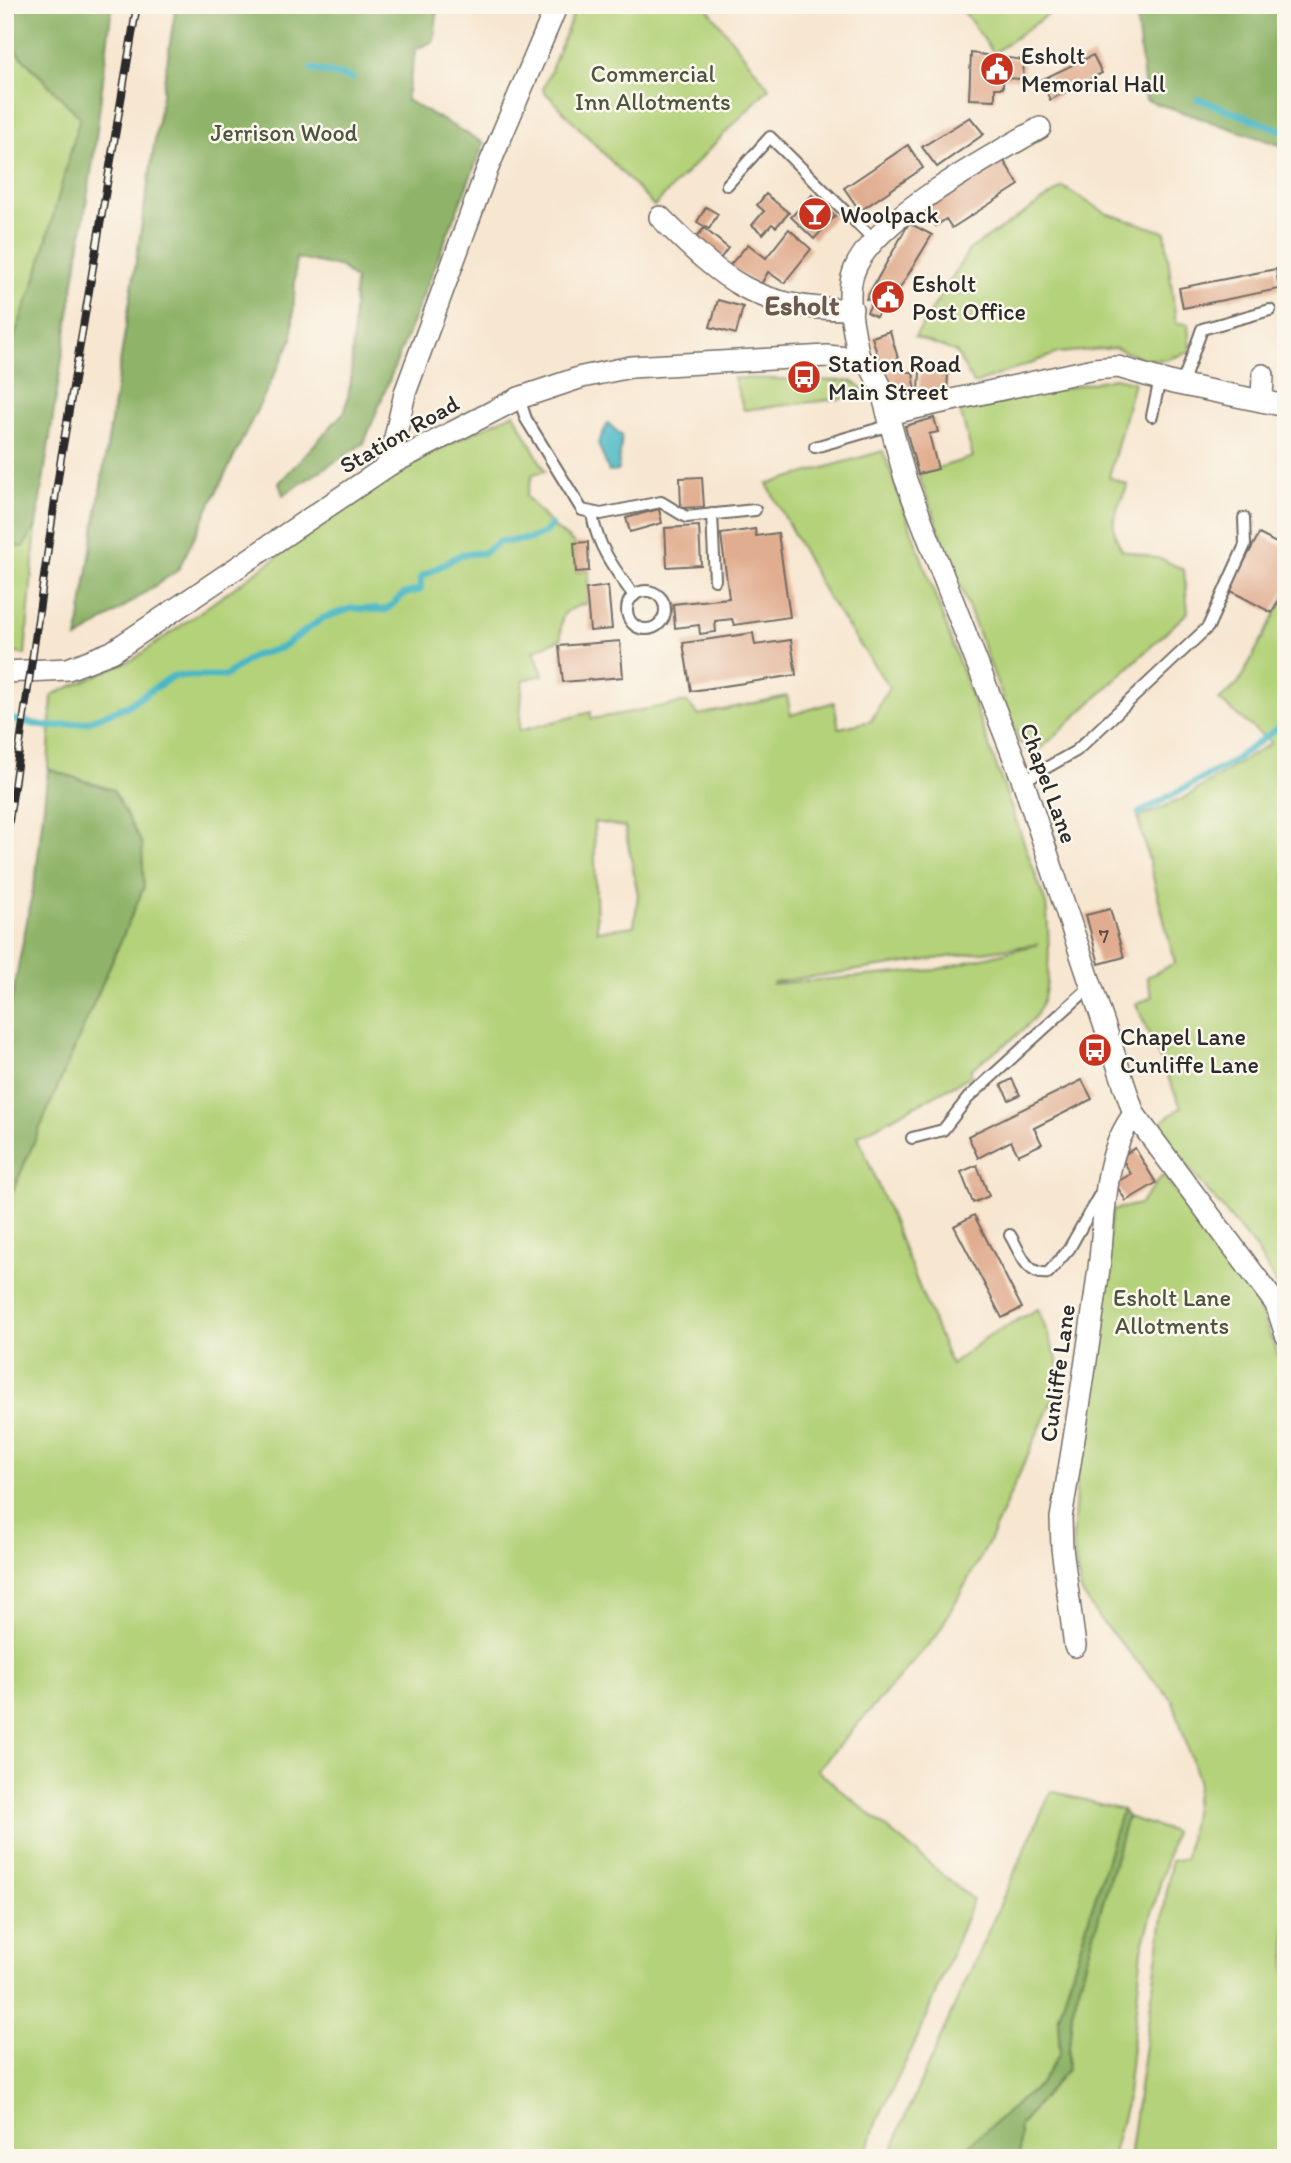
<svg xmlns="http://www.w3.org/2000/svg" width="1291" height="2163" font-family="Itim,sans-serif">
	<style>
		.green { fill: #b4d279; stroke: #707e52; stroke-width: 2; fill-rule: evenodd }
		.forest { fill: #8fb469; stroke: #5d704a; stroke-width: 2 }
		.water { fill: #4ab8c4; stroke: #3a7278; stroke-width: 2 }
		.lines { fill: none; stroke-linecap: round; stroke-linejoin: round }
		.stream { stroke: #4ab8c4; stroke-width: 7 }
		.building { fill: #e1ad90 }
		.service-casing { stroke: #726c65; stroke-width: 14 }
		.minor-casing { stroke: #726c65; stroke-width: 24 }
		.service { stroke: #fff; stroke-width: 10 }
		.minor { stroke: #fff; stroke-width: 21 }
		.rail-casing { stroke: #2b2b2b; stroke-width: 8 }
		.rail { stroke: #fbf7ec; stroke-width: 5; stroke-dasharray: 16; stroke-linecap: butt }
		.labels { text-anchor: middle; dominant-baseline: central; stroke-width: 5; stroke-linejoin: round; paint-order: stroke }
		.number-label { font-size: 21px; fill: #584c44 }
		.poi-label { font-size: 24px; fill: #2b2b2b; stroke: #fbf7ec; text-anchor: start }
		.park-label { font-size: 24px; fill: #4d553e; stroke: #fbf7ec }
		.street-label { font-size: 24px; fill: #2b2b2b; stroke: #fbf7ec }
		.quarter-label { font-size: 28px; font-weight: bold; fill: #6b584e; stroke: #fbf7ec }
	</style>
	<rect width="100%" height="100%" fill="#fbf7ec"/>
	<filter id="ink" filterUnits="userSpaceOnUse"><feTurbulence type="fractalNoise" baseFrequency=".0143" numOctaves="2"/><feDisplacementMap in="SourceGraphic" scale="14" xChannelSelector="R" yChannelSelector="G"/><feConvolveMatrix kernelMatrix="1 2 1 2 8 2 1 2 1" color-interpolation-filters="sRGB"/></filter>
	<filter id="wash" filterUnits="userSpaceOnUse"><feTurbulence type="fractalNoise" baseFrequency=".00686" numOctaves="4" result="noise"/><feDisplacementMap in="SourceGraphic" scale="28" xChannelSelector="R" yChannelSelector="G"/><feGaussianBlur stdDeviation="1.57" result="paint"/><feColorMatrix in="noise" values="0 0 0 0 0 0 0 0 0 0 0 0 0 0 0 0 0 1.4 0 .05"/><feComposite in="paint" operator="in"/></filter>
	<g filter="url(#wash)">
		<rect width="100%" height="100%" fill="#f7e6d0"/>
		<g class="green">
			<path d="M 577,5 L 705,5 L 769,88 L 654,206 L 543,90 Z"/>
			<path d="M 959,5 L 1061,5 L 994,53 Z"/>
			<path d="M 5,40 L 80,117 L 37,276 L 5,361 Z"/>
			<path d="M 1063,187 L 1106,213 L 1165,232 L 1176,323 L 1188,324 L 1190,352 L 1165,360 L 1141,358 L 1115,348 L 1058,353 L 974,384 L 956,352 L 915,337 L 969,250 Z"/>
			<path d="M 734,378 L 852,381 L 872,395 L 744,410 Z"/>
			<path d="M 1114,378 L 1134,382 L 1109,477 L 1128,485 C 1116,512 1106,522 1122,550 L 1164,560 L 1184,570 L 1188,612 L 1033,756 L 1019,741 L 918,474 L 973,457 L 960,411 Z"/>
			<path d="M 514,413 L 545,471 L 533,474 L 526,496 L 551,525 L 574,543 L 576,572 L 589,571 L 587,603 C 562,612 560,611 561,639 L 534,650 L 543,675 L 523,680 L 519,731 L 591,712 L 591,719 L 687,702 L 698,715 L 787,696 L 791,715 L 834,702 L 839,728 L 871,721 L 889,687 L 828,598 L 767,484 L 883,451 L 1046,904 C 1049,931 1052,983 1040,1008 C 1028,1033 992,1052 971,1069 L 971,1076 L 858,1136 L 951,1365 L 988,1336 L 1038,1309 L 1057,1359 L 1058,1387 L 989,1542 L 937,1635 L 817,1770 L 973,1900 L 919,2034 L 876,2123 L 865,2158 L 5,2158 L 5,1209 L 144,886 L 113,790 L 48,769 L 52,695 L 134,659 L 408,464 ZM 594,822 L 625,827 L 638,895 L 634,926 L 597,931 ZM 1039,944 L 935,970 L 772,984 L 775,982 Z"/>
			<path d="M 36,526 L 25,655 L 5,650 L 5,545 L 23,547 Z"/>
			<path d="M 1286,594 L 1286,1214 L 1279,1214 L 1286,1244 L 1286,1300 L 1256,1249 L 1155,1127 L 1181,1107 L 1136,1004 L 1152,997 L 1147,977 L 1175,963 L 1138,818 L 1184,798 L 1271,743 L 1219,700 L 1238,684 Z"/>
			<path d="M 1163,1175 L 1256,1302 L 1280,1360 L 1282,1407 L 1277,1471 L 1286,1522 L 1286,2158 L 1129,2158 L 1171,1861 L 1186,1858 L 1198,1780 L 1173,1701 L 1100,1620 L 1081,1591 L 1076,1567 L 1073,1541 L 1078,1458 L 1112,1210 L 1140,1204 Z"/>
			<path d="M 1051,1791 L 1122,1810 L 1058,2019 L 1060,2053 L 1041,2083 L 960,2153 L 958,2158 L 891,2158 L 900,2128 Z"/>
			<path d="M 1127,1817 L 1174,1832 L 1142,1950 L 1126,2104 L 1113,2153 L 1106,2158 L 1019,2158 L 1020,2125 L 1067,2069 L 1072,2012 Z"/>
		</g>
		<g class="forest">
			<path d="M 5,5 L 112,5 L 94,154 L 36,526 L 23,547 L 5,545 L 5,361 L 37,275 L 80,117 L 5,40 Z"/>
			<path d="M 176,5 L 438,5 L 434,41 L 416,49 L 406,100 L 484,143 L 364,443 L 283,495 L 279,483 L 345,411 L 351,381 L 355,280 L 341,267 L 296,258 L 292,339 L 178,570 L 77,639 Z"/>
			<path d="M 1135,5 L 1286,5 L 1286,147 L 1146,100 Z"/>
			<path d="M 48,769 L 113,790 L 142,844 L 144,887 L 5,1209 L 5,1035 L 36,874 Z"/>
			<path d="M 1122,1810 L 1127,1817 L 1072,2012 L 1067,2069 L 1020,2125 L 1019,2158 L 958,2158 L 959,2153 L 1041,2083 L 1060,2053 L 1058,2019 Z"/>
		</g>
		<path class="water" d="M 608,423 L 622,436 L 618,471 L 609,472 L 598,443 Z"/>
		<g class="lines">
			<g class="stream">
				<path d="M 312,69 L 352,78"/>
				<path d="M 1198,99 L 1286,132"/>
				<path d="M 5,718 L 50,727 L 87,722 L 127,706 L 173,676 L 225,676 L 253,656 L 281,648 L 323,618 L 353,608 L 386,610 L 404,594 L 420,590 L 421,577 L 462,554 L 483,553 L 499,542 L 529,539 L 543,534 L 551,525"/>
				<path d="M 1139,813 L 1229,764 L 1286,722"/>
			</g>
		</g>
		<g id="blocks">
			<g class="building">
				<path d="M 971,53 L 1024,60 L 1023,79 L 1003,78 L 1003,88 L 995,88 L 995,100 L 969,99 Z"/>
				<path d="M 1093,55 L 1102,73 L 1050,100 L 1041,80 Z"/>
				<path d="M 970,117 L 984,134 L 937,167 L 922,147 Z"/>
				<path d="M 908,145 L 923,168 L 860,211 L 844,188 Z"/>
				<path d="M 1002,158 L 1019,185 L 952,228 L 946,219 L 936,226 L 924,207 Z"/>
				<path d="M 766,194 L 789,213 L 776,227 L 772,224 L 763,234 L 752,225 L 764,211 L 757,205 Z"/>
				<path d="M 812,195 L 835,216 L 814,239 L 791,217 Z"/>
				<path d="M 706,207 L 718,214 L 709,229 L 697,222 Z"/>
				<path d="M 909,223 L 932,235 L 888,308 L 883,305 L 876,317 L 867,312 L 873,301 L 866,299 Z"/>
				<path d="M 704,228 L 728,248 L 720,259 L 695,239 Z"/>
				<path d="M 789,229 L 811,249 L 784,283 L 768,272 L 760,286 L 729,266 L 748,244 L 766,258 Z"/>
				<path d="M 1276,269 L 1279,289 L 1183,308 L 1179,288 Z"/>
				<path d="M 718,300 L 743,307 L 736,334 L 710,327 Z"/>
				<path d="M 890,331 L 902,372 L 913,372 L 916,394 L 890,398 L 872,337 Z"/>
				<path d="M 920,371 L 948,373 L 947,393 L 919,392 Z"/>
				<path d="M 934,418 L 938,432 L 929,434 L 938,469 L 918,474 L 905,426 Z"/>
				<path d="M 702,477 L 704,507 L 681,508 L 680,478 Z"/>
				<path d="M 659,509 L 662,523 L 630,532 L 626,518 Z"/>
				<path d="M 699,526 L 701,565 L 667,567 L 665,528 Z"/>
				<path d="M 755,529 L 756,536 L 778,533 L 790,617 L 734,625 L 732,619 L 715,621 L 716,632 L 700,634 L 699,625 L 675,628 L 673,604 L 729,598 L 721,534 Z"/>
				<path d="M 1259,534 L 1286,548 L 1286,588 L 1272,613 L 1229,590 Z"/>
				<path d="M 588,542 L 589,571 L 576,572 L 574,543 Z"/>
				<path d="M 608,586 L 612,629 L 590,631 L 586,589 Z"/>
				<path d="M 753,633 L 755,645 L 791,640 L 796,675 L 691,691 L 683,643 Z"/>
				<path d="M 620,641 L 623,677 L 563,682 L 559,646 Z"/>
				<path d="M 1110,909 L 1124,957 L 1099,964 L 1086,915 Z"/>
				<path d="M 1012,1079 L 1020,1095 L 1009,1100 L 1001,1085 Z"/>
				<path d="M 1082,1080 L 1092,1099 L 1034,1128 L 1042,1144 L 1018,1155 L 1011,1141 L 978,1158 L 968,1136 Z"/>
				<path d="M 1135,1148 L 1156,1183 L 1126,1201 L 1115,1183 L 1131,1174 L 1121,1157 Z"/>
				<path d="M 977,1165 L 989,1196 L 973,1203 L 961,1172 Z"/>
				<path d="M 974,1215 L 1022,1308 L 1002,1318 L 954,1226 Z"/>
			</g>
		</g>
	</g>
	<g filter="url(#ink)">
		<use href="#blocks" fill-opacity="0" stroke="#726c65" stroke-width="2"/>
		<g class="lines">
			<g class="service-casing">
				<g id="service">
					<path d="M 727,185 L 770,137 L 874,240"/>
					<path d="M 1182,384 L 1202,329 L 1270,310"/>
					<path d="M 519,398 L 526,419 L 582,510 L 601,514 L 661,502 L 686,517 L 755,510"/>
					<path d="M 1152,416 L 1160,379"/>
					<path d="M 815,447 L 891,425"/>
					<path d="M 592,514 C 597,546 615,570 634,596"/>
					<path d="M 712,514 L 715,580"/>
					<circle cx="646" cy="610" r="19"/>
					<path d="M 1023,781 L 1076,751 L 1208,627 L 1245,545 L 1244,518"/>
					<path d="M 912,1138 L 943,1130 L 968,1098 L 1091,986"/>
					<path d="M 1010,1235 C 1020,1251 1026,1276 1048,1273 L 1069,1249 L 1100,1194"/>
				</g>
			</g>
			<g class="minor-casing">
				<g id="minor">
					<path d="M 660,217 C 724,281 757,310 852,309"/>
					<path d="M 859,359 C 855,334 845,299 853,274 C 869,220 992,156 1040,128"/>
					<path d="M 1262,401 L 1263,375"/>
					<path d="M 888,414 L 1094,369 L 1118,367 L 1173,383 L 1286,406"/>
					<path d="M 389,465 L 405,393 L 487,170 L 557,5"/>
					<path d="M 5,672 L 68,669 L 112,652 L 389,465 L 519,398 L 582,377 L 631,367 L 827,356 L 859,359 L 871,367 L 880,385 L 905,478 L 1023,781 L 1134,1114 L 1276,1304 L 1286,1335"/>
					<path d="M 1075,1646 L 1062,1548 L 1061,1518 C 1075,1435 1088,1351 1099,1268 C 1106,1215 1101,1158 1134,1114"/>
				</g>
			</g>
			<use href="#service" class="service"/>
			<use href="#minor" class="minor"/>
			<g class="rail-casing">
				<path id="rail" d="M 5,849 L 61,458 L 137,5"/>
			</g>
			<use href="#rail" class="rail"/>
		</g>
	</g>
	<defs>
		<g id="civic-disc" transform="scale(1.75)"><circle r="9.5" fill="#c8321e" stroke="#fbf7ec"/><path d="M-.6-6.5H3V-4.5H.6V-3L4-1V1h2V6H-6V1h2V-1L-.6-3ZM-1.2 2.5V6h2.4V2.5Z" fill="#fff"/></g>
		<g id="bar-disc" transform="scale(1.75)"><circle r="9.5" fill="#c8321e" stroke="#fbf7ec"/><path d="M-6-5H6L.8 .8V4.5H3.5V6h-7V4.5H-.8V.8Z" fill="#fff"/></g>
		<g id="bus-disc" transform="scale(1.75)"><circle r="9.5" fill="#c8321e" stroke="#fbf7ec"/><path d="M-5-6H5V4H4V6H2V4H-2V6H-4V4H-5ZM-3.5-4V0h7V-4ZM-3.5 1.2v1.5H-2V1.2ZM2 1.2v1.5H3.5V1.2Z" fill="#fff"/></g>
	</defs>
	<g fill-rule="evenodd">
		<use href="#civic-disc" x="997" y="69"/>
		<use href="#bar-disc" x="815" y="214"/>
		<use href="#civic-disc" x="888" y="297"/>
		<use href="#bus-disc" x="804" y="377"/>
		<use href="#bus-disc" x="1095" y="1050"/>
	</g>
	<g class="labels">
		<g class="number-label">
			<text x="1104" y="935">7</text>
		</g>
		<g class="poi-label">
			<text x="1021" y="55">Esholt<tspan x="1021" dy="28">Memorial Hall</tspan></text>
			<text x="840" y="214">Woolpack</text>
			<text x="912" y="283">Esholt<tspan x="912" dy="28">Post Office</tspan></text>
			<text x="828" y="363">Station Road<tspan x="828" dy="28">Main Street</tspan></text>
			<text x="1120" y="1036">Chapel Lane<tspan x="1120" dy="28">Cunliffe Lane</tspan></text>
		</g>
		<g class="park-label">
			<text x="653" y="73">Commercial<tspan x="653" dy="28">Inn Allotments</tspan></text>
			<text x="284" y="132">Jerrison Wood</text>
			<text x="1172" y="1297">Esholt Lane<tspan x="1172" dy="28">Allotments</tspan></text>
		</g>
		<g class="street-label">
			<text transform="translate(399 434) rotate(-30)">Station Road</text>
			<text transform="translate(1049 783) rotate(70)">Chapel Lane</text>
			<text transform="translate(1057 1373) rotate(-82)">Cunliffe Lane</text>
		</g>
		<g class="quarter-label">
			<text x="802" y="305">Esholt</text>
		</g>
	</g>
	<rect width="1291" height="2163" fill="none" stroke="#fbf7ec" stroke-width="28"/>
</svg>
